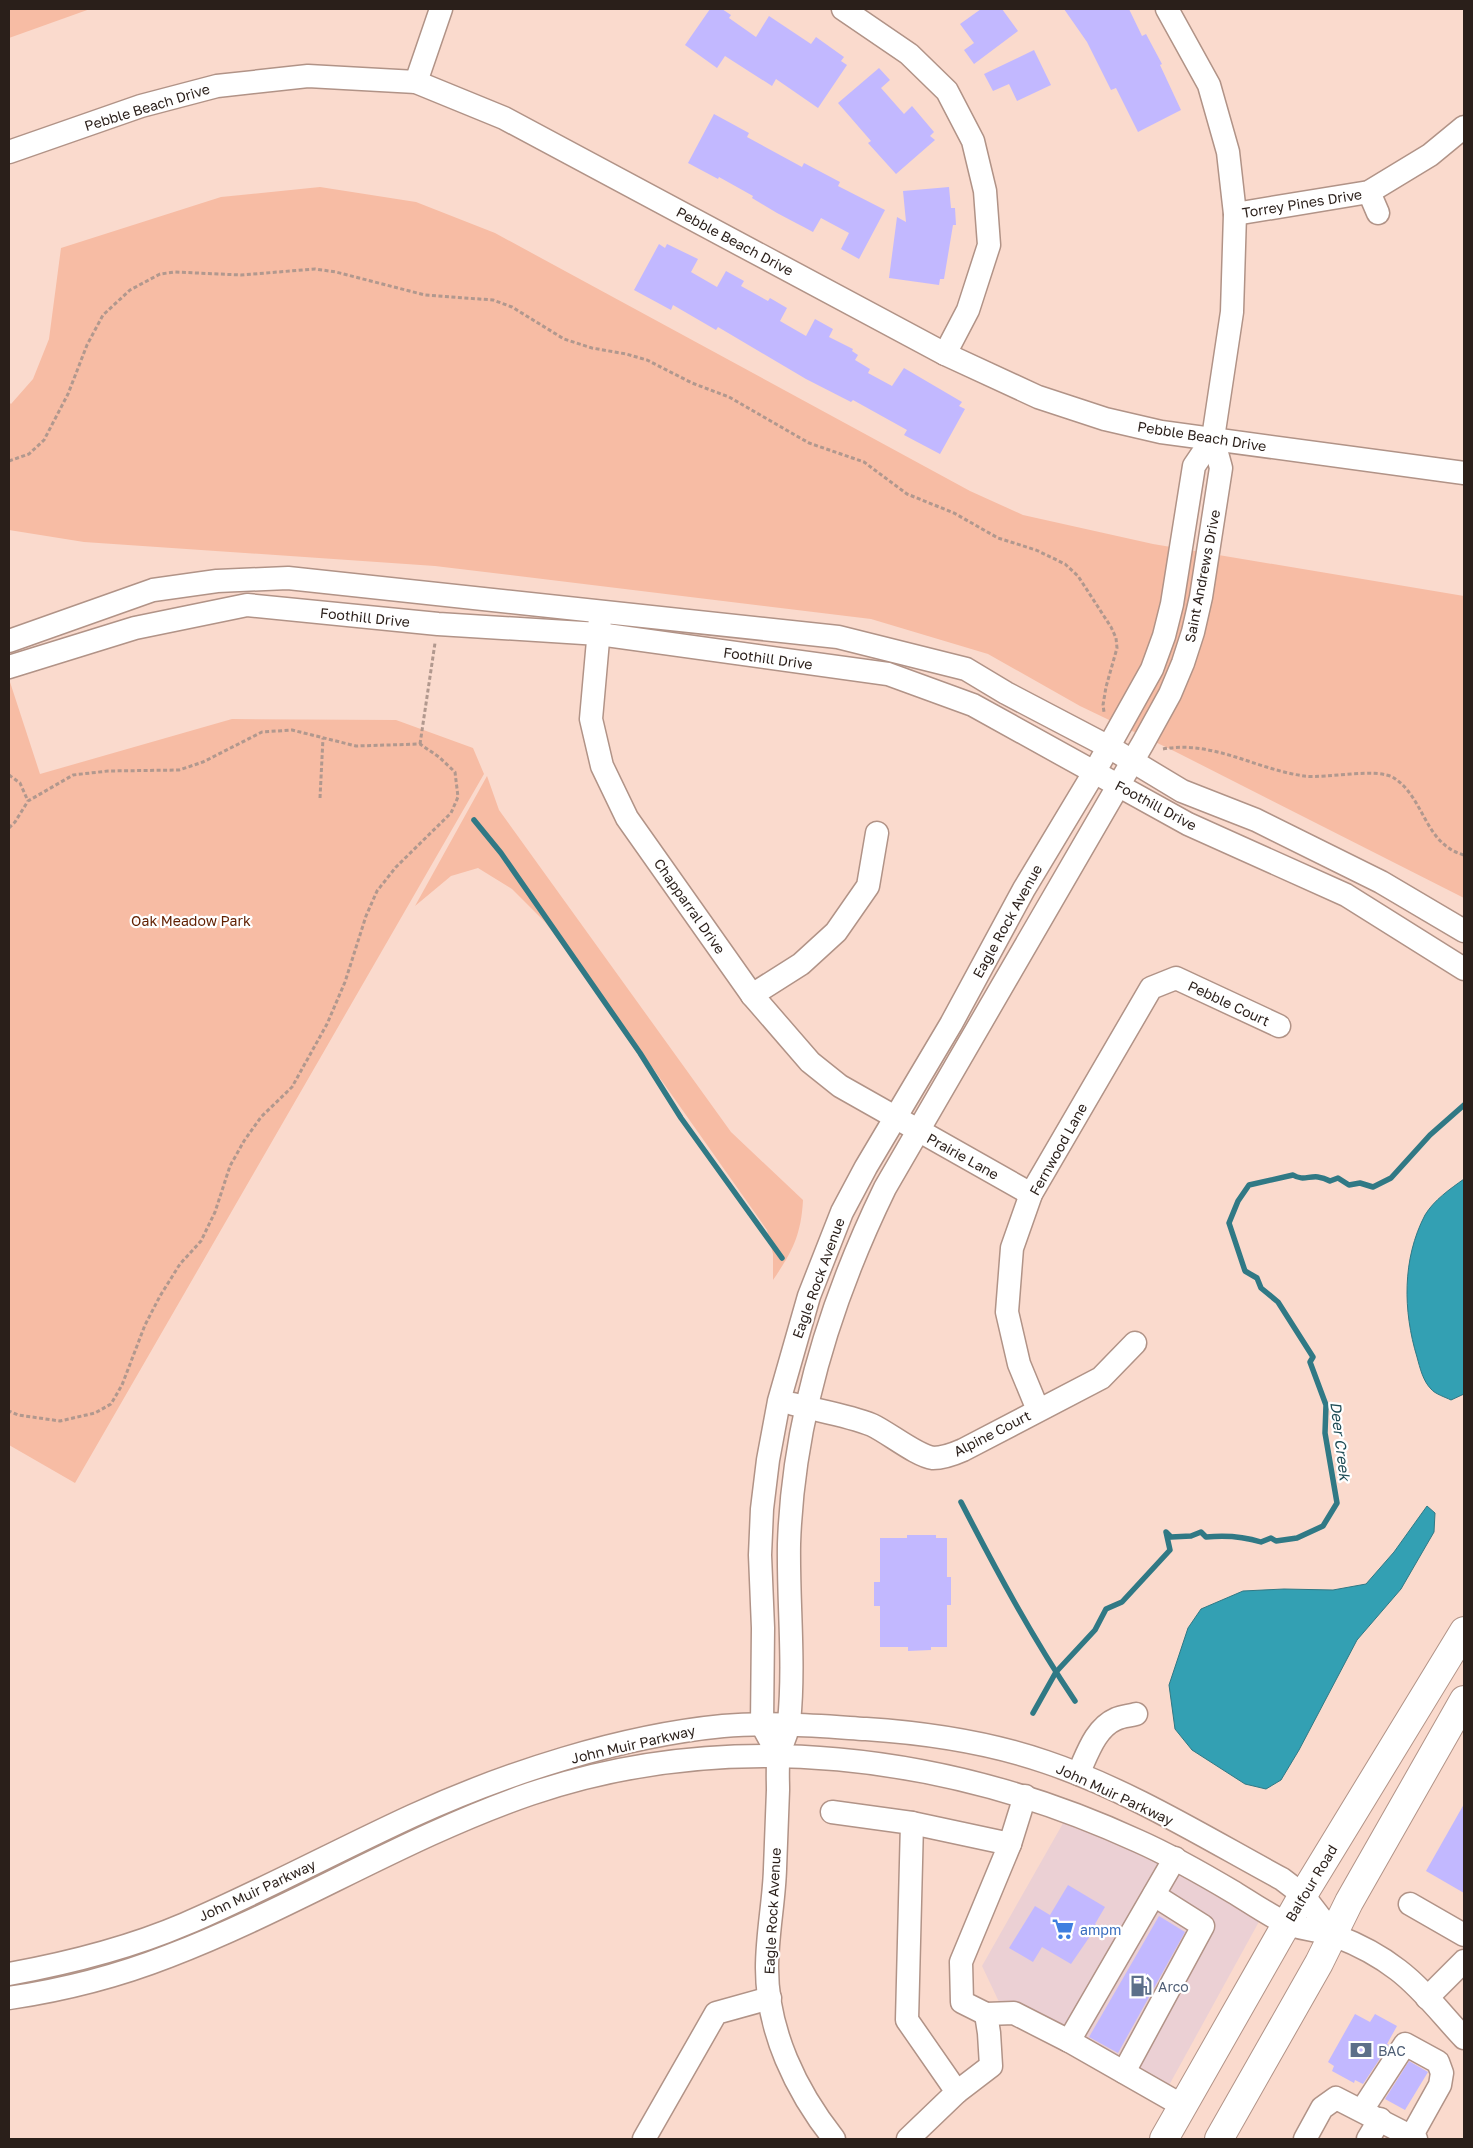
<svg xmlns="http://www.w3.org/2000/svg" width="1473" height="2148" font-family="'Golos Text',sans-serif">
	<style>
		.commercial { fill: #ebd0d4 }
		.green { fill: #f7bca4 }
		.water { fill: #33a0b3; stroke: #307985 }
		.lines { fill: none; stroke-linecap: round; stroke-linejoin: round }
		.stream { stroke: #307985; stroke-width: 5.5 }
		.building { fill: #c2b8ff }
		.minor-casing { stroke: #b19387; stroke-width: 25 }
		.major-casing { stroke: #b19387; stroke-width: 30 }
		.path { stroke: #b1988e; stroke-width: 3; stroke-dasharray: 4 2.5; stroke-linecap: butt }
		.minor { stroke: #fff; stroke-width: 22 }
		.major { stroke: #fff; stroke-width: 28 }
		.labels { text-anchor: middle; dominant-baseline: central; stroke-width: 4.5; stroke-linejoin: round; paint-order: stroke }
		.street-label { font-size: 14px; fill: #2a1f1a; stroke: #fff }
		.park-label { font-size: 14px; fill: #611f00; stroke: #fff }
		.shop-label { font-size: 14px; fill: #366cbe; stroke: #fff; text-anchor: start }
		.service-label { font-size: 14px; fill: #4e5e75; stroke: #fff; text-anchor: start }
		.water-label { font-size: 15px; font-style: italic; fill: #1e4c55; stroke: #fff }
	</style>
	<rect width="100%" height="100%" fill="#fadacd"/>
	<path class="commercial" d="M 1066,1818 L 1159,1860 L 1261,1918 L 1162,2098 L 1000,2004 L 982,1966 Z"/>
	<g class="green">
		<path d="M 9,9 L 90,9 L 9,38 Z"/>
		<path d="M 320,187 L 416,202 L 495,233 L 970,491 L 1023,515 L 1153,544 L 1464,596 L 1464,898 L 1176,752 L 1080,706 L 988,654 L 871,619 L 435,566 L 84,542 L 9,530 L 9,402 L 11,404 L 33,379 L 49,339 L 61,248 L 221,197 Z"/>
		<path d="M 9,679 L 40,774 L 232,719 L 396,720 L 473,748 L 484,774 L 75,1483 L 9,1445 Z"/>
		<path d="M 487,776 L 499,810 L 731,1132 L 803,1200 C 801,1236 792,1252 773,1280 L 773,1254 L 767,1230 L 626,1030 L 545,922 L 512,889 L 478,868 L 451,876 L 415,906 Z"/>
	</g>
	<g class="water">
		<path d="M 1464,1179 L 1464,1394 L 1451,1400 C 1445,1397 1435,1394 1431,1389 C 1423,1381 1420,1368 1417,1357 C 1403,1311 1402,1259 1425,1215 C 1434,1200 1450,1189 1464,1179 Z"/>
		<path d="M 1427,1506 L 1435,1513 L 1434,1532 L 1401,1589 L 1357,1640 L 1299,1750 L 1281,1780 L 1266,1789 L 1245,1784 L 1192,1750 L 1175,1729 L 1169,1685 L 1188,1628 L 1201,1609 L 1243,1591 L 1284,1589 L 1333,1590 L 1366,1584 L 1394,1552 Z"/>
	</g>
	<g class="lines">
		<g class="stream">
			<path d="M 474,820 L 501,853 L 640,1053 L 681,1118 L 782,1258"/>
			<path d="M 961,1502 C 996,1570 1032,1637 1075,1701"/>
			<path d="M 1033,1713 L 1056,1672 L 1095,1630 L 1106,1609 L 1122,1602 L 1170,1550 L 1166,1532 L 1171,1537 L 1191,1536 L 1201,1532 L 1206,1537 C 1225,1535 1242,1536 1261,1542 L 1271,1538 L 1276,1541 L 1297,1538 L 1323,1526 L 1337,1503 L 1325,1433 L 1326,1405 L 1310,1362 L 1313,1357 L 1278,1302 L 1261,1288 L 1257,1278 L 1245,1271 L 1229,1223 L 1238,1201 L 1249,1185 L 1293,1175 C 1306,1183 1312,1171 1330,1181 L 1338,1178 L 1349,1185 L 1360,1183 L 1373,1187 L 1391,1178 L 1430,1135 L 1464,1105"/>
		</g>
	</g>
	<g class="building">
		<path d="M 710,9 L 722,9 L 731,15 L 729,18 L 756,37 L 769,16 L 811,44 L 816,37 L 844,57 L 841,61 L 847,65 L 818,108 L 776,79 L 772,86 L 725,56 L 717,68 L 685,45 Z"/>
		<path d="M 981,9 L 1002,9 L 1018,31 L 974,64 L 964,50 L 974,43 L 960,24 Z"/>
		<path d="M 1064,9 L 1129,9 L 1142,36 L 1146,34 L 1162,64 L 1160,65 L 1181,110 L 1138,132 L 1116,88 L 1111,90 L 1087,42 Z"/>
		<path d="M 1034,50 L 1051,85 L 1017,101 L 1009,84 L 993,91 L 984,74 Z"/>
		<path d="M 879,68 L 890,80 L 881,88 L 904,114 L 912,106 L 934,132 L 930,136 L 935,140 L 896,174 L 868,143 L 871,141 L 838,103 Z"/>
		<path d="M 714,114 L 749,133 L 747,137 L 802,167 L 804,163 L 840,182 L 838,186 L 885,210 L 859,259 L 841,249 L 849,233 L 821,218 L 813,232 L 777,213 L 752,198 L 753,196 L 719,177 L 718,179 L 688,163 Z"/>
		<path d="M 949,187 L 951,208 L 955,208 L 956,225 L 953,225 L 944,279 L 940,279 L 939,285 L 889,278 L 897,217 L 906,222 L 903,191 Z"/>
		<path d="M 659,244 L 665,248 L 667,244 L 698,259 L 691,272 L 717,287 L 726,271 L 744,281 L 741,286 L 768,301 L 770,298 L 787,308 L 780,321 L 806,336 L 815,319 L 833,329 L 829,337 L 853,349 L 852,351 L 858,355 L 855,360 L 870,369 L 868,373 L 892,386 L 904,368 L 962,402 L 959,406 L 965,409 L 940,454 L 904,435 L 907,430 L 853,400 L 851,402 L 806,379 L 718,327 L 716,330 L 673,305 L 671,310 L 634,290 Z"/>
		<path d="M 907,1535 L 936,1535 L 936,1538 L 947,1538 L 947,1577 L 951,1577 L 951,1605 L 947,1605 L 947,1647 L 931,1647 L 931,1650 L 908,1651 L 908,1647 L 880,1647 L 880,1606 L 874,1606 L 874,1582 L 880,1582 L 880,1538 L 907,1538 Z"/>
		<path d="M 1464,1804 L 1464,1893 L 1426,1871 Z"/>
		<path d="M 1068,1885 L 1105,1907 L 1095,1924 L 1097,1926 L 1071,1964 L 1042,1947 L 1033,1962 L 1009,1948 L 1035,1906 L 1050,1915 Z"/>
		<path d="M 1159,1916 L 1185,1932 L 1118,2053 L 1089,2037 Z"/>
		<path d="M 1355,2014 L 1370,2022 L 1375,2014 L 1397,2026 L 1387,2044 L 1389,2045 L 1363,2084 L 1355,2080 L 1354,2083 L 1332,2071 L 1334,2066 L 1328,2062 Z"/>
		<path d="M 1409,2061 L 1428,2072 L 1405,2110 L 1385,2099 Z"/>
	</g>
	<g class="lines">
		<g class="minor-casing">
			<g id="minor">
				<path d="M 843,9 L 909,54 L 947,91 L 973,141 L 985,191 L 989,245 L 968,310 L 945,354"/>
				<path d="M 416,82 L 441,9"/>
				<path d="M 9,152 L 141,106 L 217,86 L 308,76 L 416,82 L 504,118 L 945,354 L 1038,397 L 1105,419 L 1161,432 L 1464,473"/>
				<path d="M 1369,192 L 1378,213"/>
				<path d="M 1235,214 L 1369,192 L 1430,155 L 1464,127"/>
				<path d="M 600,618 L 591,719 L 602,766 L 627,818 L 752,995 L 810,1062 L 840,1086 L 1031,1194"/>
				<path d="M 9,641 L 153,590 L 217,581 L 288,578 L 838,637 L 966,669 L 1006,693 L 1109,747 L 1182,791 L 1256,820 L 1381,882 L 1464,931"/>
				<path d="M 9,667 L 135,628 L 247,605 L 438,624 L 599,634 L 888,674 L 973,705 L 1188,824 L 1346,895 L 1464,969"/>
				<path d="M 752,995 L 801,964 L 836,932 L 868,886 L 877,833"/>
				<path d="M 793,1404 C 819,1411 847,1415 872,1425 C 889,1433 917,1456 933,1458 C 944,1458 954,1454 963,1450 L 1101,1378 L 1135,1343"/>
				<path d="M 1038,1410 L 1019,1364 L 1007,1312 L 1012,1248 L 1031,1194 L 1151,988 L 1176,978 L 1279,1026"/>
				<path d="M 779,1756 L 762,1725 L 763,1628 L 760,1555 L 762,1509 L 768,1460 L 779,1401 L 809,1296 L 842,1212 L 866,1167 L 951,1024 L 1024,889 L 1095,771 L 1152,669 L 1164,636 L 1172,604 L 1194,466 L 1213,438"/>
				<path d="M 1078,1774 C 1087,1755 1095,1728 1116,1719 C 1122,1716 1129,1716 1136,1714"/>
				<path d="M 832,1812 L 912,1823 L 907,2020 L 957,2092 L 908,2139"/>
				<path d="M 912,1823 L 1010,1844 L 961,1962 L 962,2002 L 986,2014 L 1014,2013 L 1069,2041 L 1183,2106"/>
				<path d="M 1010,1844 L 1025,1796"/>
				<path d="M 1410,1904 L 1464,1935"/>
				<path d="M 9,1974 C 69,1963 129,1948 185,1924 C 262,1891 336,1851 412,1816 C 506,1773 620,1736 723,1726 C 771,1722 818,1726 866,1729 C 926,1733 988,1742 1046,1762 C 1129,1790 1206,1838 1282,1879 L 1303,1895 L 1333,1934"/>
				<path d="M 9,1998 C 63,1990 118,1976 169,1956 C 292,1909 405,1837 530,1794 C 730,1726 949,1754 1138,1841 C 1172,1856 1203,1874 1235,1893 C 1251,1903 1266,1913 1283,1922 C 1299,1930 1319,1929 1336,1936 C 1357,1944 1380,1956 1398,1970 C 1423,1989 1443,2016 1464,2038"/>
				<path d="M 1427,1998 L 1464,1961"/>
				<path d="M 1069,2041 L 1175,1858"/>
				<path d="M 1124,2072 L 1203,1926 L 1154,1895"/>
				<path d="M 957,2092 L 991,2066 L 989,2033 L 986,2014"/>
				<path d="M 1362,2110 L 1405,2044 L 1438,2062 L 1442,2073 L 1440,2085 L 1411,2137"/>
				<path d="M 644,2139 L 716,2013 L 770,1998"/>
				<path d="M 834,2139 C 796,2091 767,2031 767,1968 C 767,1934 774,1902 775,1869 C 776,1843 777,1816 778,1790 C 778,1779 777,1766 779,1755 C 781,1744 788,1733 789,1722 C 795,1663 788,1603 789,1544 C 793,1420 831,1299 885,1188 L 1143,743 L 1170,694 L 1183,663 L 1193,632 L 1201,597 L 1221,468 L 1213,438 L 1232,312 L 1235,214 L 1228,152 L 1209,85 L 1167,9"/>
				<path d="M 1305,2139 L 1322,2108 L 1336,2098 L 1416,2139"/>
				<path d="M 1368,2139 L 1380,2119"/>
			</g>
		</g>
		<g class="major-casing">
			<g id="major">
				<path d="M 1164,2139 L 1303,1895 L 1464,1631"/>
				<path d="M 1219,2139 L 1319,1963 L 1349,1902 L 1464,1700"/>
			</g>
		</g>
		<g class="path">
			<path d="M 9,461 L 29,454 L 44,440 L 68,394 L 87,345 L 103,315 L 130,290 L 160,274 L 175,272 L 241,275 L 315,269 L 336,272 L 425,295 L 493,300 L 512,307 L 564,339 L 592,348 L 626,354 L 647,360 L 692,383 L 729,397 L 809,443 L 864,462 L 907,494 L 954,513 L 998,538 L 1036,550 L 1065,564 L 1078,576 L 1111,627 L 1116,638 L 1117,648 L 1106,687 L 1103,705 L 1104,712"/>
			<path d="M 420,744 L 435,643"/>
			<path d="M 1163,749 C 1213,740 1255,769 1304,776 C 1327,779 1377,767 1394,778 C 1425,798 1424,844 1464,855"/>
			<path d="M 9,775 L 20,783 L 28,801"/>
			<path d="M 320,798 L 323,738"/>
			<path d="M 9,828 L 15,822 L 28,801 L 73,775 L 108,771 L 179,770 L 203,762 L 262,732 L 292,730 L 356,746 L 420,744 L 439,757 L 455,772 L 458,797 L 451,813 L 396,867 L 377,891 L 366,916 L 345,982 L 327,1024 L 292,1087 L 261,1117 L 244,1141 L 230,1166 L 215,1212 L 201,1241 L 180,1264 L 160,1296 L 145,1325 L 122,1385 L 111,1404 L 95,1413 L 60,1421 L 18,1415 L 9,1411"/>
		</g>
		<use href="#minor" class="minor"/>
		<use href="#major" class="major"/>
	</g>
	<defs>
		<g id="supermarket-bare" transform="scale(1.725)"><path d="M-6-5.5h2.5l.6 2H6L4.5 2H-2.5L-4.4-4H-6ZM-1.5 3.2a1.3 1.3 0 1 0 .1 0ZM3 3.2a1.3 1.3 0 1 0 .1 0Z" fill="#3f7fe0" stroke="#fff" stroke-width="2.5" paint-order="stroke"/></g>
		<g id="fuel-bare" transform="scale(1.725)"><path d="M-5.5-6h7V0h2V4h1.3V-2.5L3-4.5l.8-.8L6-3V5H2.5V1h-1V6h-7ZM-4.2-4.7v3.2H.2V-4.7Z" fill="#5c6f8a" stroke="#fff" stroke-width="2.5" paint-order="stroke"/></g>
		<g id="bank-bare" transform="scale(1.725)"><path d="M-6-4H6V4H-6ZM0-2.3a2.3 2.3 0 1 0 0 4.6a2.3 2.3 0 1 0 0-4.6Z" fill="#5c6f8a" stroke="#fff" stroke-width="2.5" paint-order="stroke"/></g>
	</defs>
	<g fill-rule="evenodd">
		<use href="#supermarket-bare" x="1063" y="1929"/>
		<use href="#fuel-bare" x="1141" y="1986"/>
		<use href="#bank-bare" x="1361" y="2050"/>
	</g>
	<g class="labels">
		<g class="street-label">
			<text transform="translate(147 107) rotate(-17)">Pebble Beach Drive</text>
			<text transform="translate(1302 203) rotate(-9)">Torrey Pines Drive</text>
			<text transform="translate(735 241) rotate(28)">Pebble Beach Drive</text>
			<text transform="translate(1202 436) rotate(9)">Pebble Beach Drive</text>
			<text transform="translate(1202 576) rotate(-79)">Saint Andrews Drive</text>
			<text transform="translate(365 617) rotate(6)">Foothill Drive</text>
			<text transform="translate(768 658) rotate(8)">Foothill Drive</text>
			<text transform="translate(1156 805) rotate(28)">Foothill Drive</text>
			<text transform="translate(690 906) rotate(55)">Chapparral Drive</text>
			<text transform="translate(1007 921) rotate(-61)">Eagle Rock Avenue</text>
			<text transform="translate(1229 1003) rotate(25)">Pebble Court</text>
			<text transform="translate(1058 1149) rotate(-61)">Fernwood Lane</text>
			<text transform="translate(963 1156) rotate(29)">Prairie Lane</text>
			<text transform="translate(818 1278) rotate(-70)">Eagle Rock Avenue</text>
			<text transform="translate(992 1433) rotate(-27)">Alpine Court</text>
			<text transform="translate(633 1744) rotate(-13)">John Muir Parkway</text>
			<text transform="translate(1115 1794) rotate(25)">John Muir Parkway</text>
			<text transform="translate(1311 1883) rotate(-59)">Balfour Road</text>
			<text transform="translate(257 1890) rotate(-25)">John Muir Parkway</text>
			<text transform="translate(772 1911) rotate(-87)">Eagle Rock Avenue</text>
		</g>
		<g class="park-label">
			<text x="191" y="920">Oak Meadow Park</text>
		</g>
		<g class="shop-label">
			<text x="1080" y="1929">ampm</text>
		</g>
		<g class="service-label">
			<text x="1158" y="1986">Arco</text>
			<text x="1378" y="2050">BAC</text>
		</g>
		<g class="water-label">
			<text transform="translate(1341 1441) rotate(83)">Deer Creek</text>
		</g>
	</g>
	<rect width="1473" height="2148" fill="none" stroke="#2a1f1a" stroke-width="20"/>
</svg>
